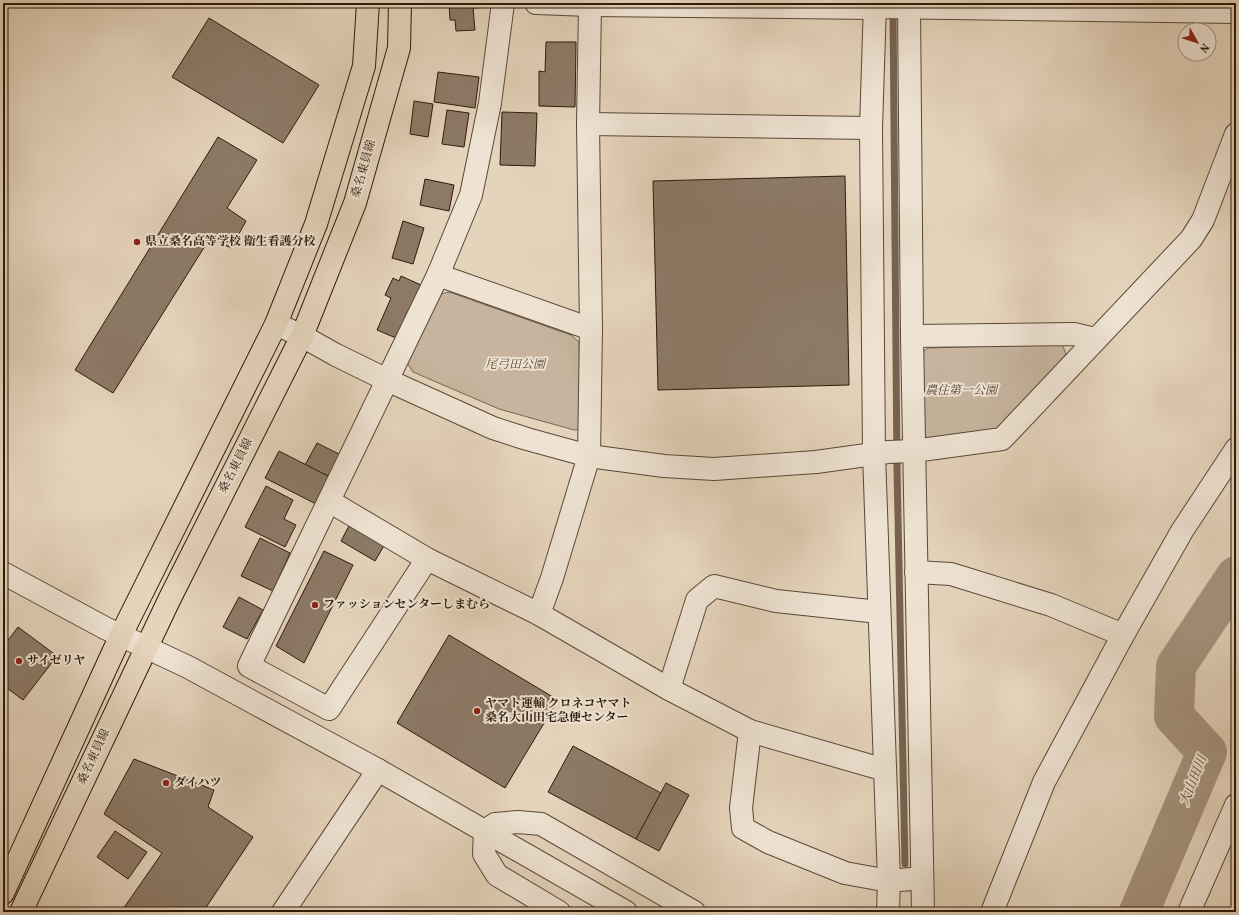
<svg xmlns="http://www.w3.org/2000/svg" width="1239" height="915" font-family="Vollkorn,'Noto Serif JP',serif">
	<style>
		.green { fill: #c6b49e; stroke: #796654 }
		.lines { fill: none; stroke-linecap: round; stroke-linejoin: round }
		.stream { stroke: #756350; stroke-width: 7 }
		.river { stroke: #a6947f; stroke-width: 40 }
		.building { fill: #8c7a67; stroke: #2c190a }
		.minor-casing { stroke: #5a4836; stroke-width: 24 }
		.major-casing { stroke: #2c190a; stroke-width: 24 }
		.minor { stroke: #eee3d3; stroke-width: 22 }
		.major { stroke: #e5d4bc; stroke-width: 22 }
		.poi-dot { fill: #8f2418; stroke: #eee3d3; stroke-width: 1.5 }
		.labels { text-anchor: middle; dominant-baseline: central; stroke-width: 4; stroke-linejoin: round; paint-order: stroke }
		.street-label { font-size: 12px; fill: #2c190a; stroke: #eee3d3 }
		.poi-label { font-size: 12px; font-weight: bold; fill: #2c190a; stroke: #eee3d3; text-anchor: start }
		.park-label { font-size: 12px; font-style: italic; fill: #5a4836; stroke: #eee3d3 }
		.water-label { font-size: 13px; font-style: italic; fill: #5d4a39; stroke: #eee3d3 }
	</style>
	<rect width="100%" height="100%" fill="#e5d4bc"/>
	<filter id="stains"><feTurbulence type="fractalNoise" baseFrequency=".005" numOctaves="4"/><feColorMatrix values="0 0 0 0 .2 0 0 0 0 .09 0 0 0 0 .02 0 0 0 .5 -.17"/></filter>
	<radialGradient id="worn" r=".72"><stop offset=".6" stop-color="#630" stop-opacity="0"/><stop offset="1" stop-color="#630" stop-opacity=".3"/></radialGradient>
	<g class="green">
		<path d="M 449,292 L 571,335 L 579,342 L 581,429 L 574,430 L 499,409 L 413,372 L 406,361 L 441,294 Z"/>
		<path d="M 1062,344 L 1066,354 L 1002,430 L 929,440 L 918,429 L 915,358 L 928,348 Z"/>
	</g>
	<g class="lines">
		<path class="stream" d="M 893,9 L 897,468 L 905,864"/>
		<path class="river" d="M 1139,912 L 1207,752 L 1174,716 L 1176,666 L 1236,576"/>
	</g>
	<g class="building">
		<path d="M 449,3 L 493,3 L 493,7 L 473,8 L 475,30 L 456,31 L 455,20 L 450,20 Z"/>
		<path d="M 209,18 L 319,85 L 283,143 L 172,77 Z"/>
		<path d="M 546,42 L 576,42 L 575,107 L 539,106 L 539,71 L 545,72 Z"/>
		<path d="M 438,72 L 479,77 L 475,108 L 434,102 Z"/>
		<path d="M 414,101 L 433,104 L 428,137 L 410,134 Z"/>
		<path d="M 447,110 L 469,113 L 464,147 L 442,144 Z"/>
		<path d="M 502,112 L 537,113 L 535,166 L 500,165 Z"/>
		<path d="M 218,137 L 257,160 L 227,208 L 246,221 L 231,248 L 210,238 L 113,393 L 75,370 Z"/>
		<path d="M 845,176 L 849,385 L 658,390 L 653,181 Z"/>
		<path d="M 425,179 L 454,185 L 449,211 L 420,205 Z"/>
		<path d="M 403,221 L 424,228 L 413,264 L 392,258 Z"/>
		<path d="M 401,276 L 421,285 L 396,338 L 377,330 L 391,298 L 385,295 L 393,278 L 399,281 Z"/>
		<path d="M 317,443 L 341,455 L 330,477 L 305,465 Z"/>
		<path d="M 279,451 L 330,477 L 316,504 L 265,478 Z"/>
		<path d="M 266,486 L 293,500 L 284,519 L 296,525 L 285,547 L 245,527 Z"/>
		<path d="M 350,524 L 385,544 L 375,561 L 341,541 Z"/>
		<path d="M 260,538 L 290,553 L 273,591 L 241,576 Z"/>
		<path d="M 324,551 L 353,565 L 304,663 L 276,646 Z"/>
		<path d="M 239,597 L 263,610 L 247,639 L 223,627 Z"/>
		<path d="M 18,627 L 57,656 L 23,700 L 3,685 L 3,647 Z"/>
		<path d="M 449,635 L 558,700 L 505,788 L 397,723 Z"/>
		<path d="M 573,746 L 661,793 L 636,839 L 548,792 Z"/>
		<path d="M 134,759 L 214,790 L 208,807 L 253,837 L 203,912 L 121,912 L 162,853 L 104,814 Z"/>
		<path d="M 666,783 L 689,795 L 659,851 L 636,839 Z"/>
		<path d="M 115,831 L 147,852 L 128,879 L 97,857 Z"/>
	</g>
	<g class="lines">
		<g class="minor-casing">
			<g id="minor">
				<path d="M 536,3 L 590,5 L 875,8 L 883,7 L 1236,12"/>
				<path d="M 875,3 L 871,128 L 874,454 L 889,881 L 888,912"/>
				<path d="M 909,8 L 912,336 L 923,912"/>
				<path d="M 588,124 L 871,128"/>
				<path d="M 438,275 L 591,329"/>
				<path d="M 276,324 L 302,336 L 336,355 L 387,380 L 493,428 L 527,439 L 589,456 L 664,466 L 714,469 L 816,462 L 888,452 L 914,451 L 1002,439 L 1191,239 L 1203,220 L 1236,134"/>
				<path d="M 912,336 L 1074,334 L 1095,339"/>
				<path d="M 329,501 L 427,559 L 539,614 L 669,689 L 750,731 L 885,770"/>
				<path d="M 427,559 L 329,709 L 249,666 L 438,275 L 471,195 L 490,103 L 503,3"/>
				<path d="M 916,572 L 951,574 L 1051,605 L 1123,635"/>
				<path d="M 3,573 L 105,628 L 188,667 L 378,770 L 626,912"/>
				<path d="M 539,614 L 552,578 L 589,456 L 591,329 L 588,124 L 590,5"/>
				<path d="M 669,689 L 697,600 L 714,586 L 776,601 L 879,612"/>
				<path d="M 750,731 L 741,808 L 743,828 L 768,842 L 845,873 L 889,881 L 922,878"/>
				<path d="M 283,912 L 378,770"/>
				<path d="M 559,912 L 497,875 L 484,854 L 485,831 L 495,824 L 518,822 L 541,824 L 694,912"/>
				<path d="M 992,912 L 1044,782 L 1123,635 L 1182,531 L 1236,449"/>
				<path d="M 1189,912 L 1236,805"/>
			</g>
		</g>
		<g class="major-casing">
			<g id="major">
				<path d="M 3,893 L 121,635 L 276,324 L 316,224 L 364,66 L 368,3"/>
				<path d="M 21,912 L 170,598 L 302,336 L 355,203 L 399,48 L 400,3"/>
			</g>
		</g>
		<use href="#minor" class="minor"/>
		<use href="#major" class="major"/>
	</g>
	<g class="poi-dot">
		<circle cx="137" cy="242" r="4"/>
		<circle cx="315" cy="605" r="4"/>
		<circle cx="19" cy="661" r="4"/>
		<circle cx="477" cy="711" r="4"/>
		<circle cx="166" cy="783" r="4"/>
	</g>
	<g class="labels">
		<g class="street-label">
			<text transform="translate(364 169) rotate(-74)">桑名東員線</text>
			<text transform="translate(236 466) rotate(-63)">桑名東員線</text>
			<text transform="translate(94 757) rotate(-65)">桑名東員線</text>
		</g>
		<g class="poi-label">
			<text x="145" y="242">県立桑名高等学校 衛生看護分校</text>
			<text x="323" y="605">ファッションセンターしまむら</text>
			<text x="27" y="661">サイゼリヤ</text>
			<text x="485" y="704">ヤマト運輸 クロネコヤマト<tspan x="485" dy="14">桑名大山田宅急便センター</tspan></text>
			<text x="174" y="783">ダイハツ</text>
		</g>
		<g class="park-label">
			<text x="515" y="365">尾弓田公園</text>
			<text x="961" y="391">農住第一公園</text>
		</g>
		<g class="water-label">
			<text transform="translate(1194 781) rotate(-68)">大山田川</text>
		</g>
	</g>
	<rect width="1239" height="915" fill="none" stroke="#e5d4bc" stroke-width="16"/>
	<rect x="4" y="4" width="1231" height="907" fill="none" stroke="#2c190a" stroke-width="2"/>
	<rect x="8" y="8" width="1223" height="899" fill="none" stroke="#2c190a"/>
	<g transform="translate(1197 42) rotate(129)"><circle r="19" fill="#eee3d3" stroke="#a09283"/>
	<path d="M0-3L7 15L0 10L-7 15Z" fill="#8f2418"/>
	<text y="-6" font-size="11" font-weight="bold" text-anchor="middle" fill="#2c190a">N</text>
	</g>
	<rect width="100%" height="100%" filter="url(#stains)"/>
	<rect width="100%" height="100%" fill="url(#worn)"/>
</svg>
